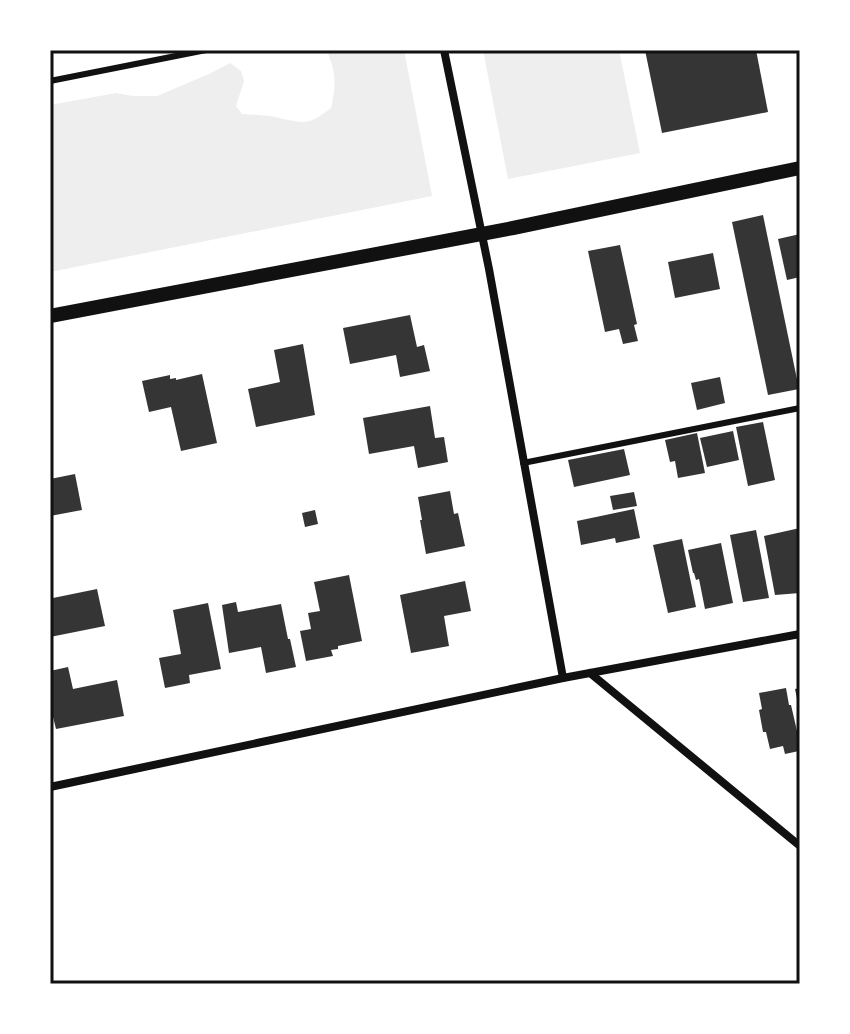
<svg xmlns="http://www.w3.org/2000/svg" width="850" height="1034" font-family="Commissioner,sans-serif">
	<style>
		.green { fill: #eee }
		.building { fill: #353535 }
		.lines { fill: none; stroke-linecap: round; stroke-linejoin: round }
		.service { stroke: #111; stroke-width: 6 }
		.minor { stroke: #111; stroke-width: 8 }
		.tertiary { stroke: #111; stroke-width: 14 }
		.neatline { fill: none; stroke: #111; stroke-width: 3 }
	</style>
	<rect width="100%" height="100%" fill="#fff"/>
	<g class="green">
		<path d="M 328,50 L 404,50 L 432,196 L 50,272 L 50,105 L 116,93 L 133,96 L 157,96 L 209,74 L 230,63 L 241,71 L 244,81 L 236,106 L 242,114 C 253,115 264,115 275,117 C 303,123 307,127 331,108 C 334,95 336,83 333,69 C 332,62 328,57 328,50 Z"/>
		<path d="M 483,50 L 619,50 L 640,153 L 508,179 Z"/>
	</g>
	<g class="building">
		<path d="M 645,50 L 756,50 L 768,112 L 662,133 Z"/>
		<path d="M 763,215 L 799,389 L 768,395 L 732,222 Z"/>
		<path d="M 800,234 L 800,277 L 787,280 L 778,239 Z"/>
		<path d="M 620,245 L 637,324 L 634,325 L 638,341 L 623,344 L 619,329 L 605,332 L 588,251 Z"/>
		<path d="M 713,253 L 720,289 L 675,298 L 668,262 Z"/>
		<path d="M 410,315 L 417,347 L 424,345 L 430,371 L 400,377 L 396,355 L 350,364 L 343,328 Z"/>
		<path d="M 303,344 L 315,415 L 256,427 L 248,389 L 280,382 L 274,350 Z"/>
		<path d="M 202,374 L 217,443 L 181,451 L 171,407 L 149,412 L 142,381 L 170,375 L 170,379 L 176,378 L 176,380 Z"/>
		<path d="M 720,377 L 725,403 L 697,410 L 691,383 Z"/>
		<path d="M 430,406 L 435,438 L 444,437 L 448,462 L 418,468 L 414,446 L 369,454 L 363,418 Z"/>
		<path d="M 763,422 L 775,480 L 748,486 L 736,427 Z"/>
		<path d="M 733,431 L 739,460 L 707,467 L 700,438 Z"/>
		<path d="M 697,433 L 705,473 L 678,478 L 675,461 L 670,462 L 665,440 Z"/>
		<path d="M 624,449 L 630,475 L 574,487 L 568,460 Z"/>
		<path d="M 75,474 L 82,510 L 50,516 L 50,479 Z"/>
		<path d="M 450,491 L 454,514 L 458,513 L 465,546 L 426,554 L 420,520 L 422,520 L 418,497 Z"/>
		<path d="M 634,492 L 637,506 L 613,510 L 610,496 Z"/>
		<path d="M 634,509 L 640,538 L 616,543 L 615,538 L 581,545 L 577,521 Z"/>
		<path d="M 315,510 L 318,524 L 305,527 L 302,513 Z"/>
		<path d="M 800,528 L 800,593 L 775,595 L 764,536 Z"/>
		<path d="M 756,530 L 769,598 L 743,602 L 730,535 Z"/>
		<path d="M 682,539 L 696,607 L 668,613 L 653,545 Z"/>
		<path d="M 721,543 L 733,603 L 705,609 L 699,579 L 696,580 L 694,573 L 693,573 L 688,550 Z"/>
		<path d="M 349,575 L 362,641 L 338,646 L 338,649 L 331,650 L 333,656 L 306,661 L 300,631 L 311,629 L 308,613 L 320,611 L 314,582 Z"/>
		<path d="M 465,581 L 471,611 L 444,616 L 449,646 L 411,653 L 400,595 Z"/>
		<path d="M 97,589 L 105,626 L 50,637 L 50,592 L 51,591 L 53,598 Z"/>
		<path d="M 236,602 L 238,612 L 281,604 L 288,639 L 290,639 L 296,667 L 266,673 L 261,647 L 229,653 L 222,605 Z"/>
		<path d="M 208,603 L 221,669 L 189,675 L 190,683 L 165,688 L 159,658 L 181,654 L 173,610 Z"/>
		<path d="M 68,667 L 73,689 L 117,680 L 124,716 L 56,729 L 50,705 L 50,671 Z"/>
		<path d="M 786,688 L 789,705 L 791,705 L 800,744 L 798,744 L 799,751 L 785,754 L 783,746 L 770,749 L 766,732 L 763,732 L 759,710 L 762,709 L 759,693 Z"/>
		<path d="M 800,688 L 800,708 L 799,708 L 795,689 Z"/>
	</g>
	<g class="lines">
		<g class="service">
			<path d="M 50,81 L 206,50"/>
			<path d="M 523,463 L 800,408"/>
		</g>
		<g class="minor">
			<path d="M 444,50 L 489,269 L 563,678"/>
			<path d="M 590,673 L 800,846"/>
			<path d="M 50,787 L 563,678 L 800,634"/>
		</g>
		<path class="tertiary" d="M 50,316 L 513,228 L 800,168"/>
	</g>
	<rect width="850" height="1034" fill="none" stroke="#ffffff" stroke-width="104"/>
	<rect x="52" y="52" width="746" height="930" class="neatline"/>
</svg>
